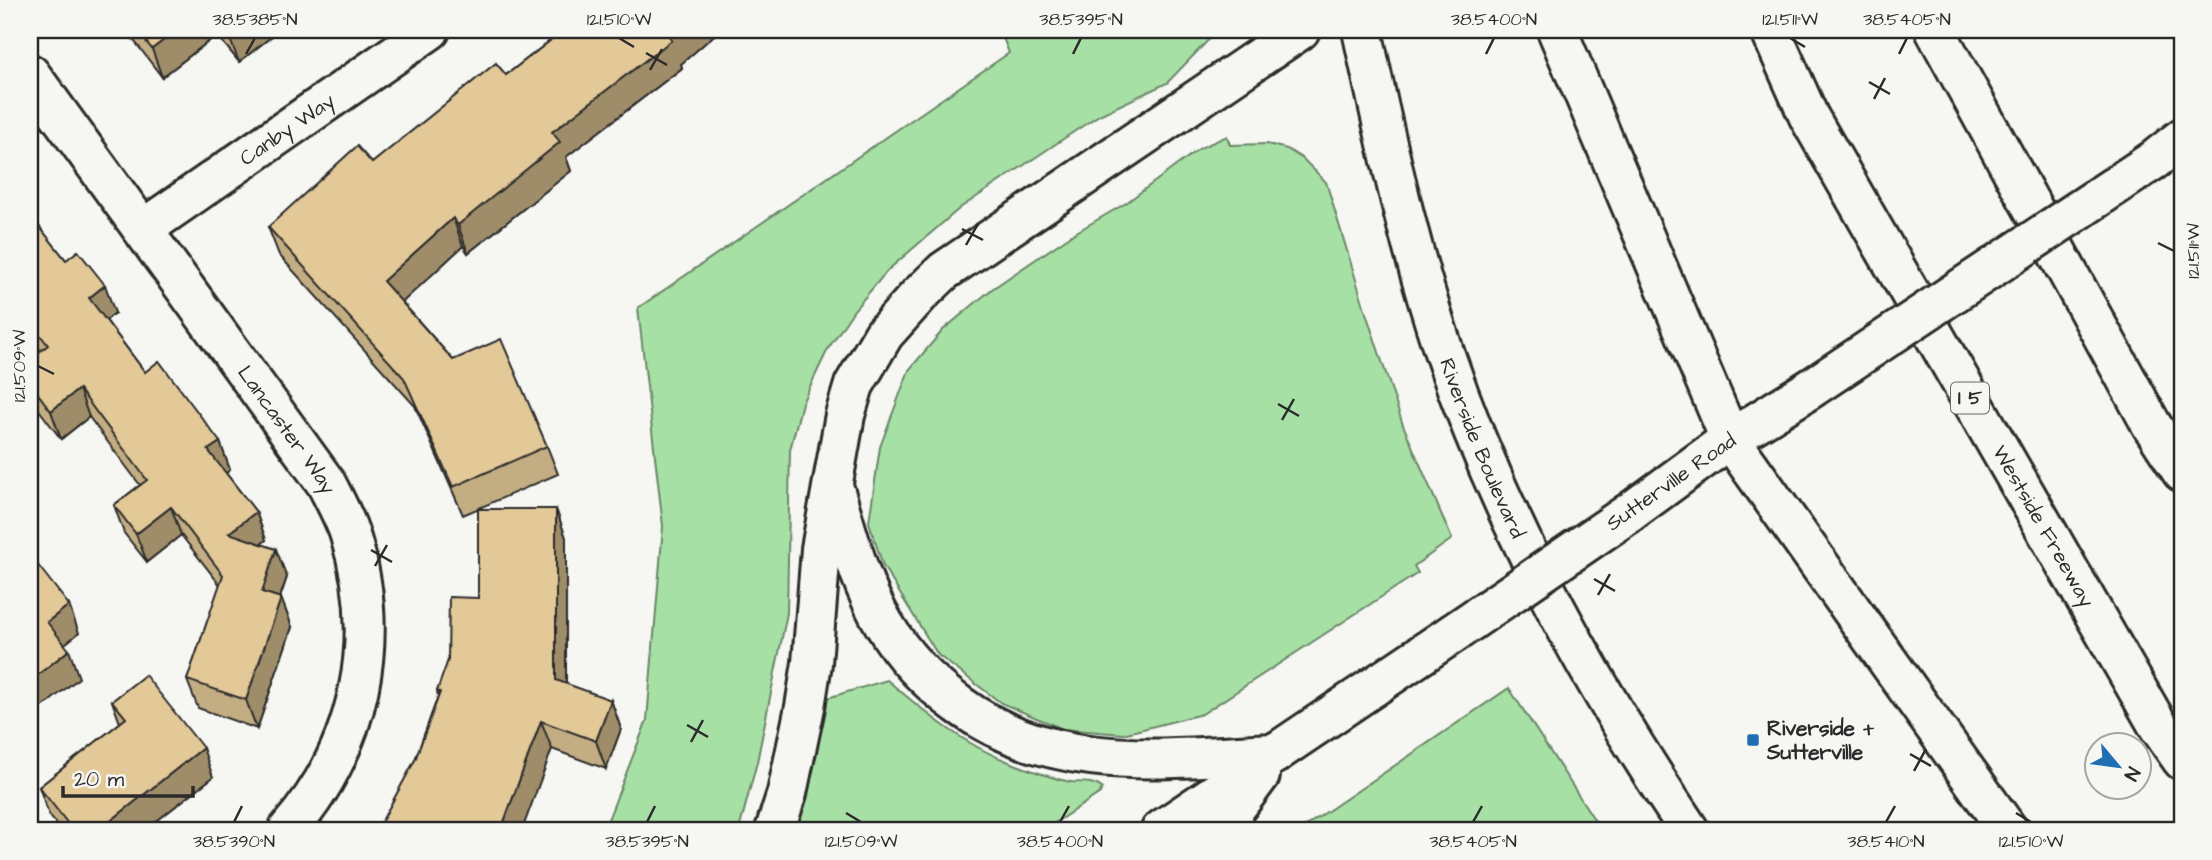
<svg xmlns="http://www.w3.org/2000/svg" width="2212" height="860" font-family="'Architects Daughter',sans-serif">
	<style>
		.green { fill: #a7e0a4; stroke: #698668; stroke-width: 2 }
		.lines { fill: none; stroke-linecap: round; stroke-linejoin: round }
		.street-casing { stroke: #2b2b2b; stroke-width: 44 }
		.secondary-casing { stroke: #2b2b2b; stroke-width: 44 }
		.highway-casing { stroke: #2b2b2b; stroke-width: 44 }
		.street { stroke: #f6f6f2; stroke-width: 38 }
		.secondary { stroke: #f6f6f2; stroke-width: 38 }
		.highway { stroke: #f6f6f2; stroke-width: 38 }
		.secondary-bridge-casing { stroke: #2b2b2b; stroke-width: 44; stroke-linecap: butt }
		.secondary-bridge { stroke: #f6f6f2; stroke-width: 38 }
		.wall { fill: #c3ad83; stroke: #2b2b2b; stroke-width: 2 }
		.shaded-wall { fill: #9f8d6a; stroke: #2b2b2b; stroke-width: 2 }
		.building { fill: #e3c998; stroke: #2b2b2b; stroke-width: 2 }
		.ticks { fill: none; stroke: #2b2b2b; stroke-width: 2.5 }
		.poi-dot { fill: #1f6fb2; stroke: #f6f6f2; stroke-width: 2.5 }
		.labels { text-anchor: middle; dominant-baseline: central; stroke-width: 7; stroke-linejoin: round; paint-order: stroke }
		.shield { fill: #f6f6f2; stroke: #686867; stroke-width: 2 }
		.shield-label { font-size: 19px; font-weight: bold; fill: #2b2b2b }
		.street-label { font-size: 21px; fill: #2b2b2b; stroke: #f6f6f2 }
		.poi-label { font-size: 21px; font-weight: bold; fill: #2b2b2b; stroke: #f6f6f2; text-anchor: start }
		.neatline { fill: none; stroke: #2b2b2b; stroke-width: 2.5 }
		.ticks-label { font-size: 18px; text-anchor: middle; fill: #2b2b2b }
	</style>
	<rect width="100%" height="100%" fill="#f6f6f2"/>
	<filter id="ink" filterUnits="userSpaceOnUse"><feTurbulence type="fractalNoise" baseFrequency=".0143" numOctaves="2"/><feDisplacementMap in="SourceGraphic" scale="14" xChannelSelector="R" yChannelSelector="G"/><feConvolveMatrix kernelMatrix="1 2 1 2 8 2 1 2 1" color-interpolation-filters="sRGB"/></filter>
	<g filter="url(#ink)">
		<g class="green">
			<path d="M 1000,30 L 1218,30 L 1167,83 L 1099,115 L 960,208 L 888,270 L 854,310 L 828,349 L 802,403 L 790,450 L 787,613 L 757,762 L 739,830 L 604,830 L 647,720 L 663,526 L 638,308 L 1009,53 Z"/>
			<path d="M 1227,136 L 1230,145 L 1267,144 L 1287,149 L 1303,159 L 1326,182 L 1367,316 L 1403,425 L 1452,539 L 1414,566 L 1418,573 L 1202,714 L 1123,734 L 1063,729 L 1001,703 L 938,655 L 883,566 L 869,522 L 880,447 L 909,370 L 943,330 L 992,289 L 1073,234 L 1126,203 L 1200,148 Z"/>
			<path d="M 887,680 C 925,712 962,744 1009,762 C 1028,769 1050,778 1071,782 C 1082,783 1093,781 1102,788 L 1100,793 L 1044,830 L 793,830 L 827,698 Z"/>
			<path d="M 1509,688 L 1601,830 L 1300,830 Z"/>
		</g>
		<g class="lines">
			<g class="street-casing">
				<g id="street">
					<path id="s1" d="M 30,74 L 326,483 C 334,499 343,515 349,532 C 383,637 361,747 288,830"/>
					<path id="s2" d="M 143,229 L 430,30"/>
				</g>
			</g>
			<g class="secondary-casing">
				<g id="secondary">
					<path id="s3" d="M 1362,30 C 1385,138 1409,247 1444,352 C 1502,523 1589,681 1689,830"/>
					<path d="M 2154,160 L 2182,138"/>
					<path d="M 834,489 C 848,534 859,582 884,624 C 902,655 929,683 959,705 C 1055,775 1164,758 1276,753"/>
					<path d="M 1629,513 L 1730,439 L 1810,389"/>
					<path d="M 775,830 L 787,793 L 805,707 L 812,663 L 821,549 L 845,415 L 854,385 L 884,334 L 919,295 L 944,271 L 1300,30"/>
					<path d="M 1161,830 L 1452,634"/>
					<path d="M 1219,830 L 1260,775"/>
				</g>
			</g>
			<g class="highway-casing">
				<g id="highway">
					<path d="M 1557,30 L 1730,439 L 2008,830"/>
					<path id="s4" d="M 1770,30 L 1809,117 L 2159,727 L 2182,760"/>
					<path d="M 1935,30 L 2151,424 L 2182,472"/>
				</g>
			</g>
			<use href="#street" class="street"/>
			<use href="#secondary" class="secondary"/>
			<use href="#highway" class="highway"/>
			<g class="secondary-bridge-casing">
				<g id="secondary-bridge">
					<path d="M 1810,389 L 2154,160"/>
					<path d="M 1452,634 L 1629,513"/>
				</g>
			</g>
			<use href="#secondary-bridge" class="secondary-bridge"/>
		</g>
		<g class="wall">
			<path d="M 126,30 L 275,30 L 276,33 L 239,62 L 217,35 L 162,77 Z"/>
			<path d="M 564,30 L 720,30 L 681,64 L 682,68 L 566,157 L 571,171 L 468,253 L 463,246 L 402,302 L 453,360 L 547,446 L 558,474 L 463,515 L 415,406 L 279,255 L 268,227 L 372,163 L 506,75 Z"/>
			<path d="M 30,215 L 66,260 L 115,313 L 106,320 L 145,372 L 220,442 L 230,470 L 226,473 L 256,512 L 266,540 L 261,544 L 287,577 L 280,598 L 281,598 L 292,627 L 257,729 L 198,708 L 187,680 L 220,585 L 181,535 L 147,562 L 124,533 L 114,505 L 140,485 L 89,417 L 61,439 L 30,398 L 30,359 L 41,351 L 30,337 Z"/>
			<path d="M 556,509 L 566,538 L 566,684 L 611,700 L 621,729 L 606,769 L 552,749 L 415,760 L 438,696 L 437,691 L 478,598 Z"/>
			<path d="M 112,701 L 213,777 L 145,830 L 61,830 L 49,815 L 39,787 L 120,723 Z"/>
		</g>
		<g class="shaded-wall">
			<path d="M 177,30 L 216,30 L 217,35 L 162,77 L 152,49 Z"/>
			<path d="M 233,30 L 275,30 L 276,33 L 239,62 L 228,34 Z"/>
			<path d="M 677,30 L 720,30 L 681,64 L 682,68 L 566,157 L 571,171 L 468,253 L 458,225 L 552,132 Z"/>
			<path d="M 30,185 L 35,200 L 30,205 Z"/>
			<path d="M 453,218 L 463,246 L 394,310 L 383,281 Z"/>
			<path d="M 105,285 L 115,313 L 99,326 L 89,298 Z"/>
			<path d="M 79,389 L 89,417 L 61,439 L 51,411 Z"/>
			<path d="M 220,442 L 230,470 L 219,478 L 208,450 Z"/>
			<path d="M 171,507 L 181,535 L 147,562 L 136,534 Z"/>
			<path d="M 556,509 L 566,538 L 566,709 L 556,680 Z"/>
			<path d="M 256,512 L 266,540 L 239,561 L 229,533 Z"/>
			<path d="M 276,549 L 287,577 L 272,620 L 262,592 Z"/>
			<path d="M 281,598 L 292,627 L 257,729 L 246,700 Z"/>
			<path d="M 69,605 L 79,633 L 57,650 L 47,622 Z"/>
			<path d="M 69,650 L 79,678 L 30,717 L 30,681 Z"/>
			<path d="M 611,700 L 621,729 L 606,769 L 596,741 Z"/>
			<path d="M 541,721 L 552,749 L 522,830 L 501,830 Z"/>
			<path d="M 203,748 L 213,777 L 145,830 L 99,830 Z"/>
		</g>
		<g class="building">
			<path d="M 137,30 L 177,30 L 152,49 Z"/>
			<path d="M 225,30 L 233,30 L 228,34 Z"/>
			<path d="M 564,30 L 677,30 L 669,36 L 672,40 L 552,132 L 560,142 L 458,225 L 453,218 L 383,281 L 453,360 L 501,339 L 547,446 L 453,487 L 404,378 L 268,227 L 357,146 L 372,163 L 496,63 L 506,75 Z"/>
			<path d="M 30,215 L 66,260 L 78,251 L 105,285 L 89,298 L 145,372 L 159,361 L 220,442 L 208,450 L 256,512 L 229,533 L 276,549 L 262,592 L 281,598 L 246,700 L 187,680 L 223,575 L 171,507 L 136,534 L 114,505 L 147,480 L 79,389 L 51,411 L 30,383 L 30,359 L 48,345 L 30,322 Z"/>
			<path d="M 478,509 L 556,509 L 556,680 L 611,700 L 596,741 L 541,721 L 501,830 L 377,830 L 415,760 L 440,692 L 437,691 L 448,660 L 449,597 L 478,598 Z"/>
			<path d="M 30,555 L 69,605 L 47,622 L 69,650 L 30,681 Z"/>
			<path d="M 145,675 L 203,748 L 99,830 L 73,830 L 39,787 L 126,718 L 112,701 Z"/>
		</g>
	</g>
	<path class="ticks" d="M 619,38 L 634,47M 1790,38 L 1805,47M 646,53 L 667,65M 246,54 L 255,38M 1073,54 L 1081,38M 1486,54 L 1494,38M 1899,54 L 1907,38M 650,70 L 662,49M 1869,82 L 1890,94M 1874,99 L 1885,78M 962,229 L 983,240M 2158,243 L 2174,251M 966,245 L 978,224M 38,366 L 54,374M 1278,404 L 1299,416M 1282,420 L 1294,399M 371,550 L 392,562M 375,566 L 387,545M 1594,579 L 1615,591M 1598,595 L 1610,574M 687,725 L 708,737M 691,742 L 703,720M 1910,754 L 1931,766M 1914,771 L 1926,749M 846,813 L 861,822M 2016,813 L 2031,822M 234,822 L 242,806M 647,822 L 655,806M 1060,822 L 1069,806M 1473,822 L 1482,806M 1886,822 L 1895,806"/>
	<rect class="poi-dot" x="1746" y="733" width="14" height="14" rx="3.5"/>
	<g class="labels">
		<rect class="shield" x="1951" y="382.5" width="38" height="31" rx="5"/>
		<g class="shield-label">
			<text x="1970" y="398">I 5</text>
		</g>
		<g class="street-label">
			<text stroke="none"><textPath href="#s2" startOffset="175">Canby Way</textPath></text>
			<text stroke="none"><textPath href="#s1" startOffset="439">Lancaster Way</textPath></text>
			<text stroke="none"><textPath href="#s3" startOffset="436">Riverside Boulevard</textPath></text>
			<text transform="translate(1671 482) rotate(-35)">Sutterville Road</text>
			<text stroke="none"><textPath href="#s4" startOffset="567">Westside Freeway</textPath></text>
		</g>
		<g class="poi-label">
			<text x="1767" y="728">Riverside +<tspan x="1767" dy="24">Sutterville</tspan></text>
		</g>
	</g>
	<rect width="2212" height="860" fill="none" stroke="#f6f6f2" stroke-width="77"/>
	<g transform="translate(2118 766) rotate(119)"><circle r="33" fill="#f6f6f2" stroke="#a5a5a2" stroke-width="2"/>
	<path d="M0-5L12 26L0 18L-12 26Z" fill="#1f6fb2"/>
	<text y="-10" font-size="19" font-weight="bold" text-anchor="middle" fill="#2b2b2b">N</text>
	</g>
	<path d="M63 786v10h130v-10" fill="none" stroke="#2b2b2b" stroke-width="3.5"/>
	<text x="74" y="786" font-size="21" fill="#2b2b2b" stroke="#f6f6f2" stroke-width="5" paint-order="stroke">20 m</text>
	<rect x="38" y="38" width="2136" height="784" class="neatline"/>
	<g class="ticks-label">
		<text x="255" y="25">38.5385°N</text>
		<text x="619" y="25">121.510°W</text>
		<text x="1081" y="25">38.5395°N</text>
		<text x="1494" y="25">38.5400°N</text>
		<text x="1790" y="25">121.511°W</text>
		<text x="1907" y="25">38.5405°N</text>
		<text transform="translate(2193 251) rotate(-90)" y="6">121.511°W</text>
		<text transform="translate(19 366) rotate(-90)" y="6">121.509°W</text>
		<text x="234" y="847">38.5390°N</text>
		<text x="647" y="847">38.5395°N</text>
		<text x="861" y="847">121.509°W</text>
		<text x="1060" y="847">38.5400°N</text>
		<text x="1473" y="847">38.5405°N</text>
		<text x="1886" y="847">38.5410°N</text>
		<text x="2031" y="847">121.510°W</text>
	</g>
</svg>
